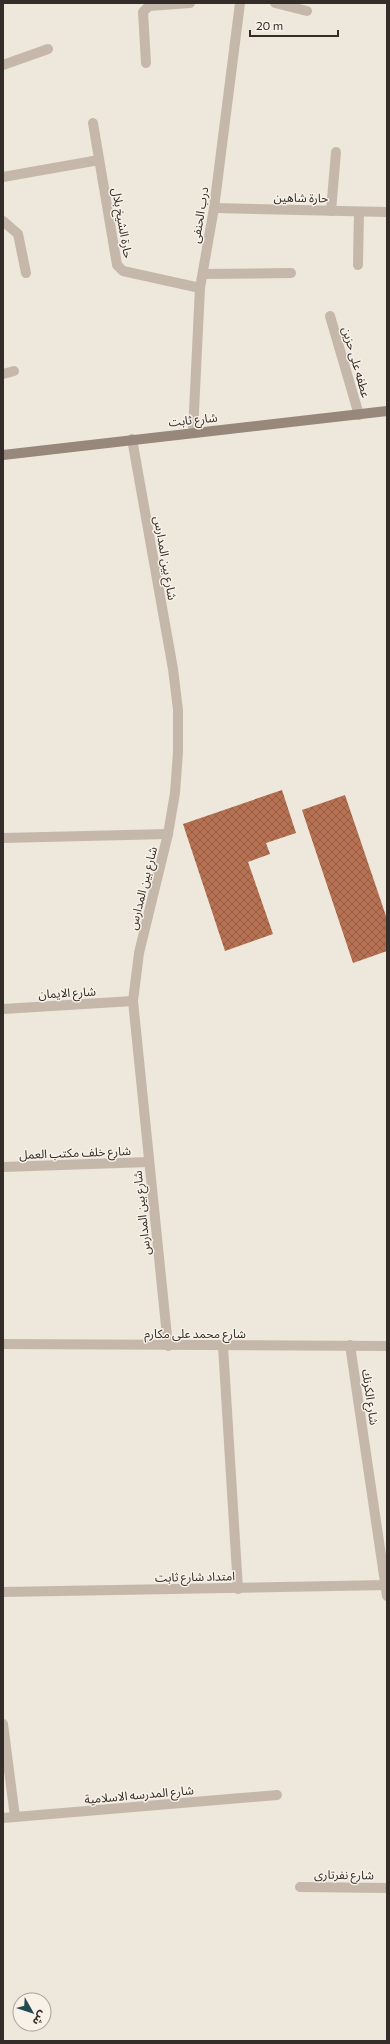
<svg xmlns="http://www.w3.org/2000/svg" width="390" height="2044" font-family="Commissioner,'Noto Sans Arabic',sans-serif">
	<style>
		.building { fill: url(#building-cross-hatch) }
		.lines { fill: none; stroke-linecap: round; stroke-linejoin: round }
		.street { stroke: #c5b8aa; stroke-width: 10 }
		.secondary { stroke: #98877b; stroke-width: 10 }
		.labels { text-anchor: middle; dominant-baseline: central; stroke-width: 3; stroke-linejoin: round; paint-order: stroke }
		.street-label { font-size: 12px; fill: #332c28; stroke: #f7f1e8 }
	</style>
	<defs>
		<pattern id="building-cross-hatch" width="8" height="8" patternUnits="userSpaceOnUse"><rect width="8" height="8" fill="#b67052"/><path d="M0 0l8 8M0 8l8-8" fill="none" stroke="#955c44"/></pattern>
	</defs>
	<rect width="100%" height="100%" fill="#eee7dc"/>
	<g class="building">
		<path d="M 282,790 L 296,833 L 266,843 L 270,854 L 248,862 L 273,934 L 225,951 L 183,824 Z"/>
		<path d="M 345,795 L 387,919 L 387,951 L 353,963 L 302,810 Z"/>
	</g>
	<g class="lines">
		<g class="street">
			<path d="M 275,3 L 307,11"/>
			<path d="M 146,63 L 143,12 L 149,6 L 190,3"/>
			<path d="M 3,65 L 48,49"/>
			<path d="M 93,123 L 117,265 L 123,271 L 200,288"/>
			<path d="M 3,177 L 99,160"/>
			<path d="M 214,208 L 387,212"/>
			<path d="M 331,211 L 336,152"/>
			<path d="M 3,221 L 18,234 L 26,273"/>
			<path d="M 358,265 L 359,212"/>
			<path d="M 203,274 L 291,273"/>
			<path d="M 330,316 L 359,415"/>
			<path d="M 3,374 L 14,371"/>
			<path d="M 193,432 L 200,288 L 214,208 L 240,3"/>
			<path d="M 132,439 L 173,669 L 178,710 L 178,752 L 175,793 L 168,834 L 139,953 L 133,1001 L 168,1346"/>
			<path d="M 3,838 L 168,834"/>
			<path d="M 3,1009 L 133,1001"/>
			<path d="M 3,1167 L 149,1162"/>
			<path d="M 3,1344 L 387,1346"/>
			<path d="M 350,1345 L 387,1596"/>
			<path d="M 223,1346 L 238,1589"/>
			<path d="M 3,1592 L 387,1585"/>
			<path d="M 3,1724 L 15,1817"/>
			<path d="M 3,1818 L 277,1795"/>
			<path d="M 300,1887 L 387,1888"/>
		</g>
		<path class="secondary" d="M 3,455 L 387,411"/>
	</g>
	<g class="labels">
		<g class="street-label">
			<text transform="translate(301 197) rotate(1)">حارة شاهين</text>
			<text transform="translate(199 215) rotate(-81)">درب الحنفى</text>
			<text transform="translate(123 223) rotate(80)">حارة الشيخ بلال</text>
			<text transform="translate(357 362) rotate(74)">عطفه على حزين</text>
			<text transform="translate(193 419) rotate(-6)">شارع ثابت</text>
			<text transform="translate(166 558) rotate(80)">شارع بين المدارس</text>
			<text transform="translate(142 888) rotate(-76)">شارع بين المدارس</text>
			<text transform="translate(67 992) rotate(-3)">شارع الايمان</text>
			<text transform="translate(75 1152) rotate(-2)">شارع خلف مكتب العمل</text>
			<text transform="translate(141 1213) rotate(-96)">شارع بين المدارس</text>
			<text x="195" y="1333">شارع محمد على مكارم</text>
			<text transform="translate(371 1397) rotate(82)">شارع الكرنك</text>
			<text transform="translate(195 1576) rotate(-1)">امتداد شارع ثابت</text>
			<text transform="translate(139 1794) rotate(-5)">شارع المدرسه الاسلامية</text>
			<text transform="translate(344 1874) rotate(1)">شارع نفرتارى</text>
		</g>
	</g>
	<rect width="390" height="2044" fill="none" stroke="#332c28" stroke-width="8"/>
	<g transform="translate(32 2012) rotate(129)"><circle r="19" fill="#f7f1e8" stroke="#a9a29b"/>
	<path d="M0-3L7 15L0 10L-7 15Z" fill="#234a4f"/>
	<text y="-6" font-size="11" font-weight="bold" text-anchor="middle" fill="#332c28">ش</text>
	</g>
	<path d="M250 30v6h88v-6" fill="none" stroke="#332c28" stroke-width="2"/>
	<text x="256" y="30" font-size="12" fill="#332c28" stroke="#f7f1e8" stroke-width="3" paint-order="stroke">20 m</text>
</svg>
